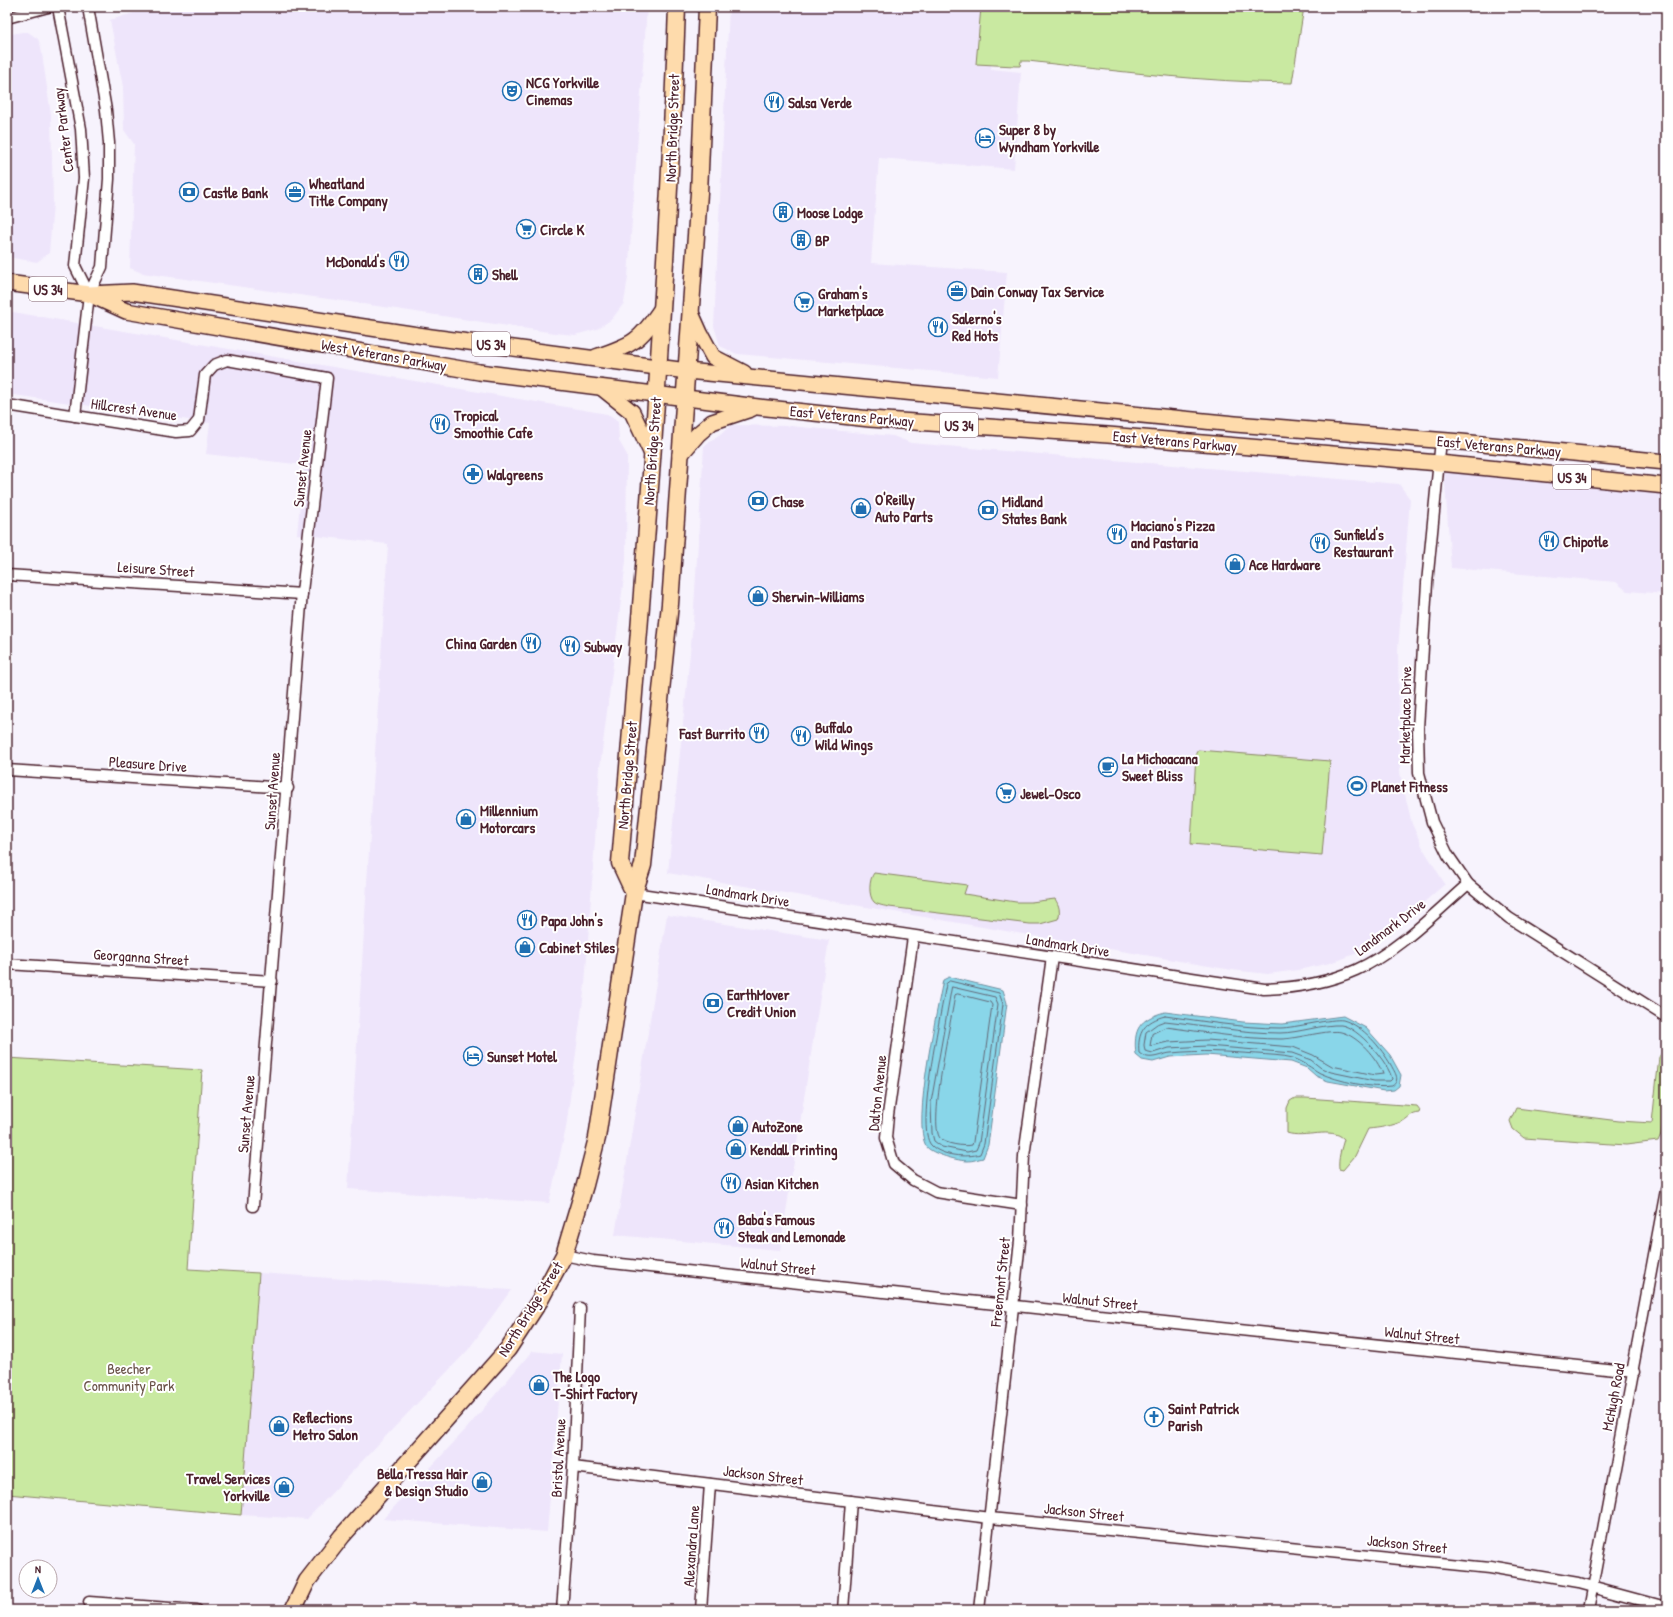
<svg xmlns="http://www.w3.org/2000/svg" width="1673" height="1617" font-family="'Patrick Hand',sans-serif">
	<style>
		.built { fill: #eee5fb }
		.green { fill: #c9e9a1; stroke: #8a8466 }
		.water { fill: #89d6e9; stroke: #708d9d }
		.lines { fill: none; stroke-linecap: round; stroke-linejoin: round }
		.shore { stroke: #636877; stroke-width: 1 }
		.minor-casing { stroke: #4a1f2b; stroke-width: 13 }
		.primary-casing { stroke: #4a1f2b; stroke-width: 18 }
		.trunk-casing { stroke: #4a1f2b; stroke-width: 19 }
		.minor { stroke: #fff; stroke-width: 10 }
		.primary { stroke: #fedbac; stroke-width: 15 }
		.trunk { stroke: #fedbac; stroke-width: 16 }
		.labels { text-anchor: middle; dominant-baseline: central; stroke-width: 4; stroke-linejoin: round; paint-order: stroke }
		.shield { fill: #fff; stroke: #80626b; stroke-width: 1 }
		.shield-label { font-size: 14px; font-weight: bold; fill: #4a1f2b }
		.poi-label { font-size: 15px; font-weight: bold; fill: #4a1f2b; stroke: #fff; text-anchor: start }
		.street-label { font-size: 15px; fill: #4a1f2b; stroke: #fff }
		.park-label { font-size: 15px; fill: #6a5248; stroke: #fff }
	</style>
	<rect width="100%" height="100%" fill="#f7f3fd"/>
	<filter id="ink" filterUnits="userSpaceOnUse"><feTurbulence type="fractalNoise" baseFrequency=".025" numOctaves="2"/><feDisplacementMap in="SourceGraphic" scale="8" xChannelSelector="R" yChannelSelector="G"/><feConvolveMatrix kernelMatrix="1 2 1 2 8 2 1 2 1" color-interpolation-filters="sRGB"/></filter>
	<g filter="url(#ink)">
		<g class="built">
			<path d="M 154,7 L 647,7 L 628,277 L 624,303 L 612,319 L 597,329 L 575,335 L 555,333 L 350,302 L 142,273 L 130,268 L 134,144 L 124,130 L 123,87 L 110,20 Z"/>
			<path d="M 729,7 L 996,7 L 991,69 L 1021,72 L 1014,169 L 879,158 L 871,263 L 1007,272 L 998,377 L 737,354 L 720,346 L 714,326 Z"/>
			<path d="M 22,32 L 28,32 L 38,39 L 41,47 L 51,115 L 53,204 L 49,253 L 37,262 L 7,257 L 7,35 Z"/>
			<path d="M 7,311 L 607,414 L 618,422 L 619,441 L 627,455 L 626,561 L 600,767 L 585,985 L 566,1128 L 549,1203 L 348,1189 L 388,544 L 297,534 L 304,465 L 206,454 L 210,423 L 7,394 Z"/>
			<path d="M 732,425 L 791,426 L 893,436 L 911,443 L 1399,484 L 1410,499 L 1398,650 L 1400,773 L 1412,824 L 1424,850 L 1445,884 L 1380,940 L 1355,954 L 1334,962 L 1298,970 L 1268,974 L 1232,970 L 668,873 L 693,623 L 704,446 Z"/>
			<path d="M 1444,469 L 1666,489 L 1666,594 L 1627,591 L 1616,582 L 1451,568 Z"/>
			<path d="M 667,915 L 829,940 L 780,1250 L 615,1235 Z"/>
			<path d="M 259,1273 L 344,1279 L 511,1290 L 468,1350 L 307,1519 L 241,1515 Z"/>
			<path d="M 532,1351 L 562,1354 L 547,1532 L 383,1519 L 467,1428 Z"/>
		</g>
		<g class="green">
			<path d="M 981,7 L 1304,7 L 1292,83 C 1203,82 1116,71 1028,61 L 1021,61 L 1020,66 L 1015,66 L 976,64 Z"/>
			<path d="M 1198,750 L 1330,761 L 1322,855 L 1191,844 L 1196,753 Z"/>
			<path d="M 874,873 L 967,885 L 964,894 L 1016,902 L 1031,902 L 1055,899 C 1059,905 1061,912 1058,919 L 1040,924 L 1030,924 L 889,907 C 885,906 877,905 874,902 C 868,896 869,879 874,873 Z"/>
			<path d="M 1665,1048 L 1666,1109 L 1661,1134 L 1658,1141 L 1626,1145 L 1524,1138 L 1513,1129 L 1510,1121 L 1516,1108 L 1619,1121 L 1652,1123 L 1659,1057 Z"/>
			<path d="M 7,1058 L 202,1070 L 188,1269 L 259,1273 L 241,1515 L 7,1494 Z"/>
			<path d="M 1295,1098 L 1306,1098 L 1417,1106 L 1420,1110 L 1419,1113 C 1409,1114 1410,1117 1403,1121 C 1393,1126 1379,1128 1368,1129 L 1355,1156 L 1343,1170 L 1339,1169 C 1338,1158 1341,1150 1344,1139 C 1332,1126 1304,1139 1287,1133 L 1287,1108 L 1290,1101 Z"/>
		</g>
		<g class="water">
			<path d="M 949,977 L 1003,990 L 1007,1003 L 988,1145 L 983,1158 C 978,1159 973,1161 968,1161 C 959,1161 931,1154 926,1146 C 912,1122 937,1012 943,980 Z"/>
			<path d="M 1165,1012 L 1243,1022 L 1282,1024 L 1343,1016 L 1366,1028 L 1390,1055 L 1401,1075 L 1399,1086 L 1394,1090 L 1384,1091 L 1328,1081 L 1316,1076 L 1307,1068 L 1291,1062 L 1206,1055 L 1170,1057 L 1153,1062 L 1142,1060 L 1136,1055 C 1133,1029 1139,1019 1165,1012 Z"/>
		</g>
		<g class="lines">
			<g class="shore">
				<path d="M 950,981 L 999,993 L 1003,1004 L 984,1144 L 980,1154 C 966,1158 941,1156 931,1145 C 915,1127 942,1010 946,984 Z"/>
				<path d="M 952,987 L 995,997 L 998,1004 L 979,1143 L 976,1150 L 967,1152 L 942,1147 L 934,1141 L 932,1133 L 931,1103 Z"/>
				<path d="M 958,994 L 990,1002 L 992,1005 L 973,1142 L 972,1145 C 965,1147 944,1144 940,1138 C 928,1123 952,1018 955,995 Z"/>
				<path d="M 1165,1016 C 1203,1021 1241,1028 1280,1028 C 1295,1028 1332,1018 1343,1020 C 1364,1026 1381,1048 1391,1065 C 1395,1073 1401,1080 1392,1086 C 1373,1089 1337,1081 1320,1073 C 1311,1068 1304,1062 1293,1058 C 1282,1055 1268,1055 1257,1054 C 1228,1052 1200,1050 1171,1053 C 1160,1054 1150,1062 1139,1053 C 1137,1032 1145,1021 1165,1016 Z"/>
				<path d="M 1165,1021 C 1204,1025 1241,1033 1280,1033 C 1299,1033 1323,1024 1341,1025 C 1358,1027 1389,1063 1392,1079 L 1390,1081 L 1374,1081 L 1331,1072 L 1321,1068 L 1311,1060 L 1292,1053 L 1207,1046 L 1169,1048 L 1153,1053 L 1145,1051 L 1144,1045 L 1146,1032 L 1157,1024 Z"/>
				<path d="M 1166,1027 C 1204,1032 1242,1039 1281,1039 C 1295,1039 1331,1029 1341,1032 C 1358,1036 1377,1058 1383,1074 L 1375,1075 L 1332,1066 L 1313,1055 L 1293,1047 L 1207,1040 L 1168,1042 L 1150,1046 L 1152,1034 Z"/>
			</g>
			<g class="minor-casing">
				<g id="minor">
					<path d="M 58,7 L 81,129 L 84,178 L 75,266 L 89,294"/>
					<path d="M 7,18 L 48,7"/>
					<path d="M 7,405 L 176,432 L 190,431 L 199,420 L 205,375 L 214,365 L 227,360 L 327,378 L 302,592 L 253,1206"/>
					<path d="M 75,416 L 89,294 L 102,267 L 109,179 L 109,143 L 106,110 L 88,7"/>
					<path d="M 1441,440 L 1427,583 L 1418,728 L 1419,773 L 1432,822 L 1448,855 L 1468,884 L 1509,918 L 1666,1017"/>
					<path d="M 7,575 L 302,594"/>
					<path d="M 7,770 L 288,788"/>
					<path d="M 634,893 L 1264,989 C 1296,988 1327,983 1356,970 C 1397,952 1435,913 1468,884"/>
					<path d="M 913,937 L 888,1115 L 886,1138 L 894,1164 L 913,1180 L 936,1192 L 1022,1205"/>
					<path d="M 7,964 L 272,981"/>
					<path d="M 564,1255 L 593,1261 L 1634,1372"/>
					<path d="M 573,1467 L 990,1518 L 1489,1568 L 1577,1583 L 1666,1607"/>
					<path d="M 89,1602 L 197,1610"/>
					<path d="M 562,1610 L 573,1467 L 580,1308"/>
					<path d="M 701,1610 L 710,1484"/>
					<path d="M 843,1610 L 851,1501"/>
					<path d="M 979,1610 L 1013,1307 L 1020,1241 L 1024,1156 L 1052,957"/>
					<path d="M 1588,1610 L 1666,1190"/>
				</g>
			</g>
			<g class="primary-casing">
				<g id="primary">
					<path d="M 7,283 L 89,294 L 132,292 L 431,337 L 687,371 L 1235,424 L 1461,442 L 1666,462"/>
					<path d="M 91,295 L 126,311 L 479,372 L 758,407 L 870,419 L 1108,435 L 1439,463 L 1666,486"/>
					<path d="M 691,313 L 700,333 L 713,357 L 744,373"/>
					<path d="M 596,357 C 633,345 640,341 662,308"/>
					<path d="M 602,388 L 632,412 L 652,454"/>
					<path d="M 680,455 L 698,434 L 712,422 L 751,409"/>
				</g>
			</g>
			<g class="trunk-casing">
				<g id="trunk">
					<path d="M 634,893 L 620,863 C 644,578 667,293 677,7"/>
					<path d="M 293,1610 L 307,1581 L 342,1536 L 508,1349 L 540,1300 L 564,1255 L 585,1185 L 597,1138 L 634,893 L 643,865 L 670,604 L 699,193 L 707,7"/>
				</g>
			</g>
			<use href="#minor" class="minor"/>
			<use href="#primary" class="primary"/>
			<use href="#trunk" class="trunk"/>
		</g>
	</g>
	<defs>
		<g id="theatre-ring" transform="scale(1)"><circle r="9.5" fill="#fff" stroke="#1f6fb2" stroke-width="1.5"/><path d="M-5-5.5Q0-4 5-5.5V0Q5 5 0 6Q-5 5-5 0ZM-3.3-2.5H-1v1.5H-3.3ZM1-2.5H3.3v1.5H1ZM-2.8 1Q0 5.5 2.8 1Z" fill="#1f6fb2"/></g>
		<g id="restaurant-ring" transform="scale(1)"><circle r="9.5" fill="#fff" stroke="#1f6fb2" stroke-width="1.5"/><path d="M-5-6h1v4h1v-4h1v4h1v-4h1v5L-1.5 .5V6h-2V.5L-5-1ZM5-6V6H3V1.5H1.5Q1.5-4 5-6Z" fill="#1f6fb2"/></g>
		<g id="hotel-ring" transform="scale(1)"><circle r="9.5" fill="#fff" stroke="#1f6fb2" stroke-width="1.5"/><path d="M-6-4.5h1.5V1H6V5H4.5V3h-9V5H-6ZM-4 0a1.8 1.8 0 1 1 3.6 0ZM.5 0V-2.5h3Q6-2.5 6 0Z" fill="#1f6fb2"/></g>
		<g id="bank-ring" transform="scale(1)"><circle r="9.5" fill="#fff" stroke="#1f6fb2" stroke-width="1.5"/><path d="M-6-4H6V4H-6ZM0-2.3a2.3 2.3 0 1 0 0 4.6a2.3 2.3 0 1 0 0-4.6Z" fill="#1f6fb2"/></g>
		<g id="office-ring" transform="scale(1)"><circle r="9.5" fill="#fff" stroke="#1f6fb2" stroke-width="1.5"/><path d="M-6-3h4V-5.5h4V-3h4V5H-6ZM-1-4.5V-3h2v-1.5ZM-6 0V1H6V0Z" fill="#1f6fb2"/></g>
		<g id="building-ring" transform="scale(1)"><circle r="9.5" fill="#fff" stroke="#1f6fb2" stroke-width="1.5"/><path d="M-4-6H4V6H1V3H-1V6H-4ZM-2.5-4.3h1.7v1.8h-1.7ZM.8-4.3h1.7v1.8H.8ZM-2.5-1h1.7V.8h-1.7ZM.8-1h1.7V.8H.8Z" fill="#1f6fb2"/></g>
		<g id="supermarket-ring" transform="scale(1)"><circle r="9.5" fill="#fff" stroke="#1f6fb2" stroke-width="1.5"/><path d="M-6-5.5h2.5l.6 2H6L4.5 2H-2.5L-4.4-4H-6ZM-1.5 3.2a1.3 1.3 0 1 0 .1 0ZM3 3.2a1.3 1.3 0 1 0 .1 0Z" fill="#1f6fb2"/></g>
		<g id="pharmacy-ring" transform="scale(1)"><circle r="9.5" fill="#fff" stroke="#1f6fb2" stroke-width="1.5"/><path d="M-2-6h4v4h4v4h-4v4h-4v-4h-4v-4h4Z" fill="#1f6fb2"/></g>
		<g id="shop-ring" transform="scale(1)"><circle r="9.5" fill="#fff" stroke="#1f6fb2" stroke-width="1.5"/><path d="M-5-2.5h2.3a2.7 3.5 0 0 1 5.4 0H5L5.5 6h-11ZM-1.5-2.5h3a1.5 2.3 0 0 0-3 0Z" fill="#1f6fb2"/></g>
		<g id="cafe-ring" transform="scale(1)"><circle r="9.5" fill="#fff" stroke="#1f6fb2" stroke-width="1.5"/><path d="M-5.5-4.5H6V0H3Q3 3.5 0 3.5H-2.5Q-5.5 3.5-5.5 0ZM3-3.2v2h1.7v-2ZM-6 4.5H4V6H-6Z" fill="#1f6fb2"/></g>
		<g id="stadium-ring" transform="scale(1)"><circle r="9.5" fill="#fff" stroke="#1f6fb2" stroke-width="1.5"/><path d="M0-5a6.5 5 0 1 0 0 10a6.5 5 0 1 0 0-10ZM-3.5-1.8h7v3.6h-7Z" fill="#1f6fb2"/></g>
		<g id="church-ring" transform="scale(1)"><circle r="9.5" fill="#fff" stroke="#1f6fb2" stroke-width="1.5"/><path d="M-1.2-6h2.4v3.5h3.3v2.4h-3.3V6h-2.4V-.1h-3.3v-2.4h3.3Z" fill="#1f6fb2"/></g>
	</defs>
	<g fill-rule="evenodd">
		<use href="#theatre-ring" x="512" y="91"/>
		<use href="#restaurant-ring" x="774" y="102"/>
		<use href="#hotel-ring" x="985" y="138"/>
		<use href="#bank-ring" x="189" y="192"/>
		<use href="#office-ring" x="295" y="192"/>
		<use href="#building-ring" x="783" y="212"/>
		<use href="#supermarket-ring" x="526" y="229"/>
		<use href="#building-ring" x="801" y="240"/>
		<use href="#restaurant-ring" x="399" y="261"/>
		<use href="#building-ring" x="478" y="274"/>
		<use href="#office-ring" x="957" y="291"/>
		<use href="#supermarket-ring" x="804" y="302"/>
		<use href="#restaurant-ring" x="938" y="327"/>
		<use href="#restaurant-ring" x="440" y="424"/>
		<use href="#pharmacy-ring" x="473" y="474"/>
		<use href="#bank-ring" x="758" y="501"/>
		<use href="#shop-ring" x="861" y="508"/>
		<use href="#bank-ring" x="988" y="510"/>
		<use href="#restaurant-ring" x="1117" y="534"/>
		<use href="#restaurant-ring" x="1549" y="541"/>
		<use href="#restaurant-ring" x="1320" y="543"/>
		<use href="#shop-ring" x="1235" y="564"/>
		<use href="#shop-ring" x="758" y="596"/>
		<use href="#restaurant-ring" x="531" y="643"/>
		<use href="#restaurant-ring" x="570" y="646"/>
		<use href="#restaurant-ring" x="759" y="733"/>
		<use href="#restaurant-ring" x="801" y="736"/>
		<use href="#cafe-ring" x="1108" y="767"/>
		<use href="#stadium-ring" x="1357" y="786"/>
		<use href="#supermarket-ring" x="1006" y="793"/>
		<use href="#shop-ring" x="466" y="819"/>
		<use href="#restaurant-ring" x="527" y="920"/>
		<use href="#shop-ring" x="525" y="947"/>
		<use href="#bank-ring" x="713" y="1003"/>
		<use href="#hotel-ring" x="473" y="1056"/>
		<use href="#shop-ring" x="738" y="1126"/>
		<use href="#shop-ring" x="736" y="1149"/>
		<use href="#restaurant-ring" x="731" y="1183"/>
		<use href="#restaurant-ring" x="724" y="1228"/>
		<use href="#shop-ring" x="539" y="1385"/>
		<use href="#church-ring" x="1154" y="1417"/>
		<use href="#shop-ring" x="279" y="1426"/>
		<use href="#shop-ring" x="482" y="1482"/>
		<use href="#shop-ring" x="284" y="1487"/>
	</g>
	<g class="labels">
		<g class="shield">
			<rect x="29" y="277" width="38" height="24" rx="3"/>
			<rect x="472" y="332" width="38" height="24" rx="3"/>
			<rect x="940" y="413" width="38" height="24" rx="3"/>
			<rect x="1553" y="465" width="38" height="24" rx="3"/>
		</g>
		<g class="shield-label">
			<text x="48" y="289">US 34</text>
			<text x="491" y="344">US 34</text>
			<text x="959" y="425">US 34</text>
			<text x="1572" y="477">US 34</text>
		</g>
		<g class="poi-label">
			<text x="526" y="82">NCG Yorkville<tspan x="526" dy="17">Cinemas</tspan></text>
			<text x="788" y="102">Salsa Verde</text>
			<text x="999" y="129">Super 8 by<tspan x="999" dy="17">Wyndham Yorkville</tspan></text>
			<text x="309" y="183">Wheatland<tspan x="309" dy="17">Title Company</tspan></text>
			<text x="203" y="192">Castle Bank</text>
			<text x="797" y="212">Moose Lodge</text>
			<text x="540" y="229">Circle K</text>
			<text x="815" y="240">BP</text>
			<text x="385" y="261" text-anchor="end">McDonald's</text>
			<text x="492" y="274">Shell</text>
			<text x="971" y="291">Dain Conway Tax Service</text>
			<text x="818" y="293">Graham's<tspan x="818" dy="17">Marketplace</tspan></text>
			<text x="952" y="318">Salerno's<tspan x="952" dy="17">Red Hots</tspan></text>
			<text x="454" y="415">Tropical<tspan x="454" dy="17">Smoothie Cafe</tspan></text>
			<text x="487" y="474">Walgreens</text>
			<text x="875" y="499">O'Reilly<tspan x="875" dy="17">Auto Parts</tspan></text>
			<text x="772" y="501">Chase</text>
			<text x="1002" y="501">Midland<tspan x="1002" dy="17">States Bank</tspan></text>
			<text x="1131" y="525">Maciano's Pizza<tspan x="1131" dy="17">and Pastaria</tspan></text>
			<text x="1334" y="534">Sunfield's<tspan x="1334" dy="17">Restaurant</tspan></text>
			<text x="1563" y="541">Chipotle</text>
			<text x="1249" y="564">Ace Hardware</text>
			<text x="772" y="596">Sherwin-Williams</text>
			<text x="517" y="643" text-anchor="end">China Garden</text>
			<text x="584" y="646">Subway</text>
			<text x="815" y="727">Buffalo<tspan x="815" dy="17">Wild Wings</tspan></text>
			<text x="745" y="733" text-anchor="end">Fast Burrito</text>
			<text x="1122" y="758">La Michoacana<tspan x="1122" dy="17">Sweet Bliss</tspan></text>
			<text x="1371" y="786">Planet Fitness</text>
			<text x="1020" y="793">Jewel-Osco</text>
			<text x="480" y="810">Millennium<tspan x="480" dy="17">Motorcars</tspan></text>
			<text x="541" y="920">Papa John's</text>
			<text x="539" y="947">Cabinet Stiles</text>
			<text x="727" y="994">EarthMover<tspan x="727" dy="17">Credit Union</tspan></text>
			<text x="487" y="1056">Sunset Motel</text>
			<text x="752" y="1126">AutoZone</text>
			<text x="750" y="1149">Kendall Printing</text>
			<text x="745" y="1183">Asian Kitchen</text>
			<text x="738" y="1219">Baba's Famous<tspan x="738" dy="17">Steak and Lemonade</tspan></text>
			<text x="553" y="1376">The Logo<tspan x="553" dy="17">T-Shirt Factory</tspan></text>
			<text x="1168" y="1408">Saint Patrick<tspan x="1168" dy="17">Parish</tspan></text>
			<text x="293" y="1417">Reflections<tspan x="293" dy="17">Metro Salon</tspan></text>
			<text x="468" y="1473" text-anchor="end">Bella Tressa Hair<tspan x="468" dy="17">&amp; Design Studio</tspan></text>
			<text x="270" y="1478" text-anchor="end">Travel Services<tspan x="270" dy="17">Yorkville</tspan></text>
		</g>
		<g class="street-label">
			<text transform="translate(672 128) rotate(-88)">North Bridge Street</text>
			<text transform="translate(63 130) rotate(-97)">Center Parkway</text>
			<text transform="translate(384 355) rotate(10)">West Veterans Parkway</text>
			<text transform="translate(134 409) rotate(8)">Hillcrest Avenue</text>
			<text transform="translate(852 416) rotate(5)">East Veterans Parkway</text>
			<text transform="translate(1175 441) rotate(5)">East Veterans Parkway</text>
			<text transform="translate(1499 446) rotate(5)">East Veterans Parkway</text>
			<text transform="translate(652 451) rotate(-86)">North Bridge Street</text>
			<text transform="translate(302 468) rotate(-84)">Sunset Avenue</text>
			<text transform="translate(156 569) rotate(4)">Leisure Street</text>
			<text transform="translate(1405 715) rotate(-89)">Marketplace Drive</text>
			<text transform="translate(148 764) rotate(4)">Pleasure Drive</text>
			<text transform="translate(627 775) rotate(-85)">North Bridge Street</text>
			<text transform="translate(272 791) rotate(-86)">Sunset Avenue</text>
			<text transform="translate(748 895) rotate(9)">Landmark Drive</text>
			<text transform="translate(1390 927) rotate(-37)">Landmark Drive</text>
			<text transform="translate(1068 945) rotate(9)">Landmark Drive</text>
			<text transform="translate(141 957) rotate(4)">Georganna Street</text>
			<text transform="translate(877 1093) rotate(-84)">Dalton Avenue</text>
			<text transform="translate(246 1114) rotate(-85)">Sunset Avenue</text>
			<text transform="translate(778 1266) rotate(6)">Walnut Street</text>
			<text transform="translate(1000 1282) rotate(-84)">Freemont Street</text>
			<text transform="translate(1100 1301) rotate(6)">Walnut Street</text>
			<text transform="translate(530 1309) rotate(-58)">North Bridge Street</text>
			<text transform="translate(1422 1335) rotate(6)">Walnut Street</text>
			<text transform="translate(1613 1397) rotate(-79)">McHugh Road</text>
			<text transform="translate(558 1458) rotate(-87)">Bristol Avenue</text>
			<text transform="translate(763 1475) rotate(7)">Jackson Street</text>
			<text transform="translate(1084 1512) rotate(6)">Jackson Street</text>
			<text transform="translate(1407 1544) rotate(6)">Jackson Street</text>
			<text transform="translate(691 1546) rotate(-86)">Alexandra Lane</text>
		</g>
		<g class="park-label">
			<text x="129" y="1368">Beecher<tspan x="129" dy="17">Community Park</tspan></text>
		</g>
	</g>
	<rect width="1673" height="1617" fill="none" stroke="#fff" stroke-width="24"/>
	<rect x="12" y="12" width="1649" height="1593" fill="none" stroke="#4a1f2b" stroke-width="1.5" filter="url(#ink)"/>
	<g transform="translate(38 1579)"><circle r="19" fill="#ffffff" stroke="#b7a5aa"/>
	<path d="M0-3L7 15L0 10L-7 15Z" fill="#1f6fb2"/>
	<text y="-6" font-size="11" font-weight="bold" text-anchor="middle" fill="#4a1f2b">N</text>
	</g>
</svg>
